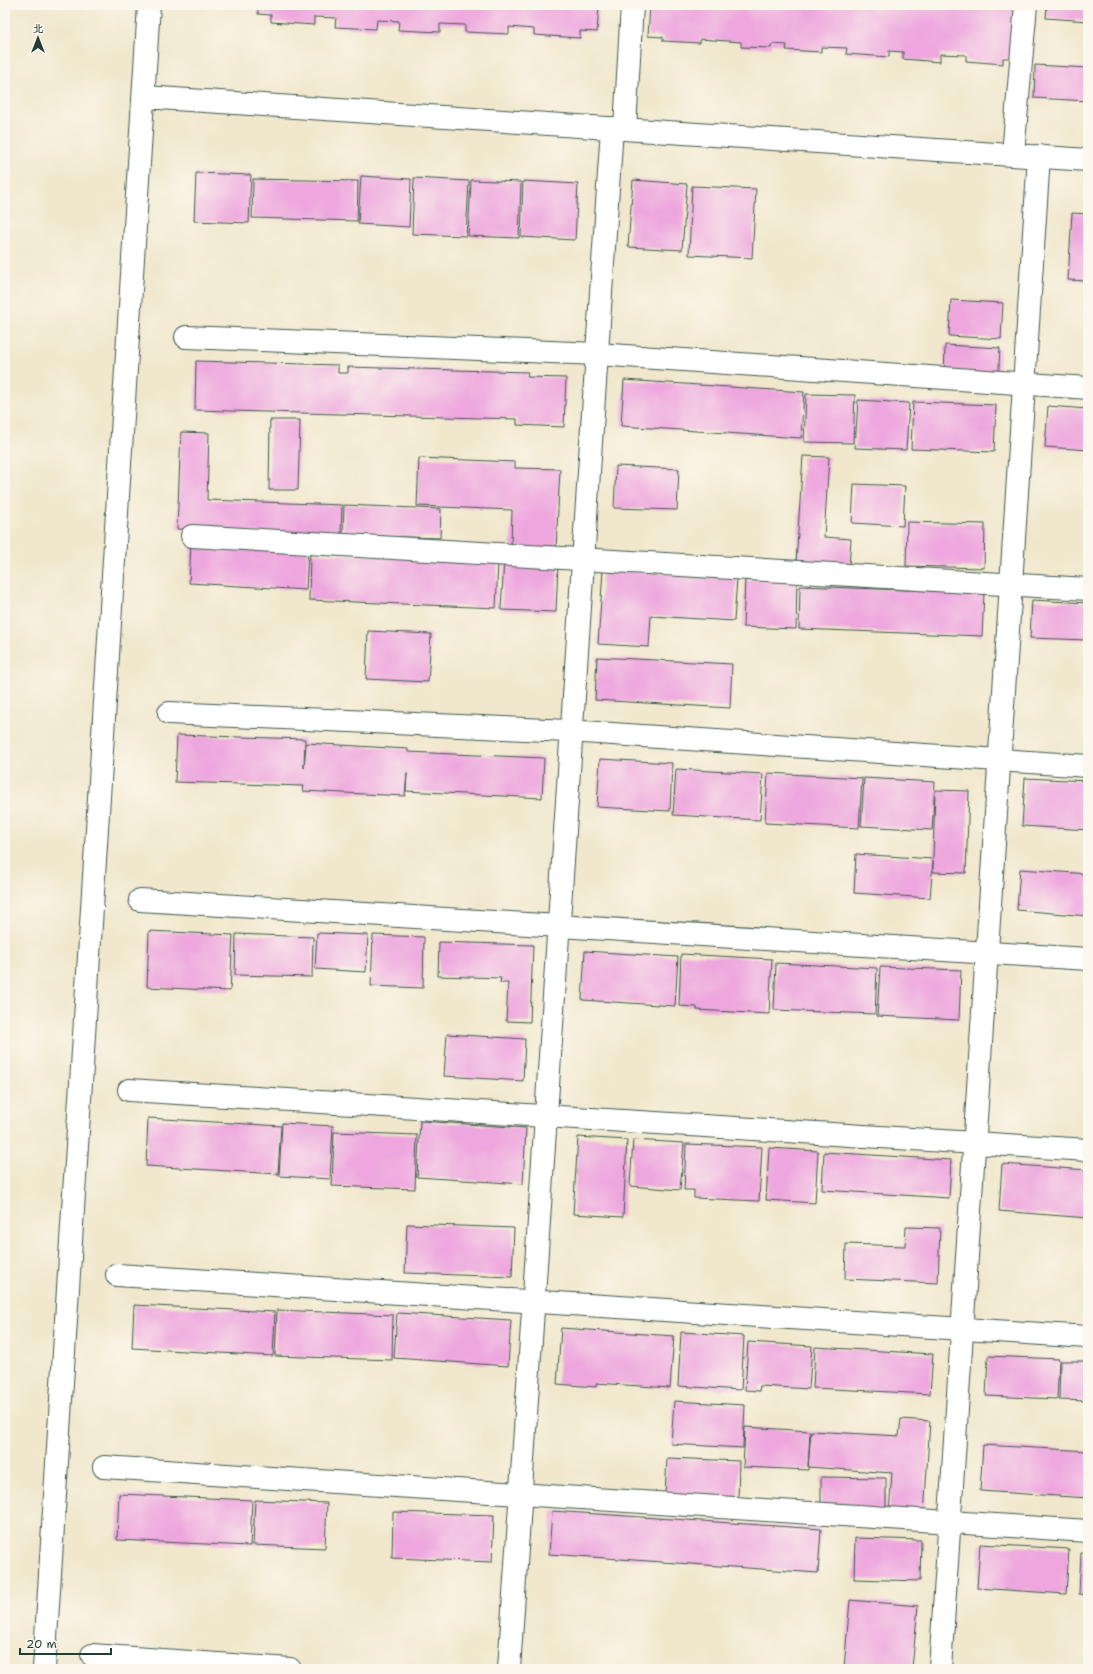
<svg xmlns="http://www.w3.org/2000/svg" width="1093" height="1674" font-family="'Shantell Sans','LXGW WenKai TC',sans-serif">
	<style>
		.building { fill: #eea7de }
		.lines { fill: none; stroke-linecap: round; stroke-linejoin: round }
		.minor-casing { stroke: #3e564b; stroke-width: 24 }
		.minor { stroke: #fff; stroke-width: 22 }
	</style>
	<rect width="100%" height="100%" fill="#fbf7ec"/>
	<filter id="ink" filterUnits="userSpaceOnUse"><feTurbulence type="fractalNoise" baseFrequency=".025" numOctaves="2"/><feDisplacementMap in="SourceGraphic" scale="8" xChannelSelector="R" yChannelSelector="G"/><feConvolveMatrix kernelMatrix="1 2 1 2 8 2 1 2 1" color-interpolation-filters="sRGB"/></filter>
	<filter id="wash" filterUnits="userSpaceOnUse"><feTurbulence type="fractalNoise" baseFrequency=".012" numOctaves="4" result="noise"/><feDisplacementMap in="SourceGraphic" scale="16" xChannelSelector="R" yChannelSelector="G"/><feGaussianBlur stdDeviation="0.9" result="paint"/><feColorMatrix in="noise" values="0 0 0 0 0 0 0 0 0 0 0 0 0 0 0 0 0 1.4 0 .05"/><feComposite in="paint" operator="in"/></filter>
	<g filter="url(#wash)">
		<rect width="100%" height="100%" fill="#f0e7cc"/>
		<g id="blocks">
			<g class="building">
				<path d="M 258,5 L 599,5 L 597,32 L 580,31 L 580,38 L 534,35 L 534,29 L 509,27 L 509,34 L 465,32 L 465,25 L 440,24 L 440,32 L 398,30 L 399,21 L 377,20 L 376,29 L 335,27 L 336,18 L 314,17 L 314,25 L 271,22 L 271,15 L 258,14 Z"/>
				<path d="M 650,5 L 989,5 L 1018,7 L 1015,58 L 1003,58 L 1003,64 L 966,61 L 966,55 L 940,54 L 940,62 L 903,59 L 903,52 L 889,51 L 889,57 L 846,54 L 847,48 L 821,47 L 821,52 L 786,50 L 787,45 L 772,44 L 771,48 L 741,47 L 741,42 L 700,39 L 700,43 L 663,41 L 663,37 L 648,36 Z"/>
				<path d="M 1047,5 L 1088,5 L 1088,21 L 1046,18 Z"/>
				<path d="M 1035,65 L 1088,68 L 1088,101 L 1034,98 Z"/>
				<path d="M 196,173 L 251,175 L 249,223 L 194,221 Z"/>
				<path d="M 361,176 L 411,179 L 409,227 L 358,224 Z"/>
				<path d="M 414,178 L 469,181 L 466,236 L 412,234 Z"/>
				<path d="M 253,179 L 358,181 L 357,221 L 252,218 Z"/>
				<path d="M 471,180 L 521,182 L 519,238 L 468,236 Z"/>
				<path d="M 633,180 L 687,184 L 682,250 L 628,247 Z"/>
				<path d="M 523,181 L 578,184 L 575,240 L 521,237 Z"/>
				<path d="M 692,186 L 756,189 L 752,258 L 689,255 Z"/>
				<path d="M 1072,213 L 1088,214 L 1088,281 L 1068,280 Z"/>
				<path d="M 951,300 L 1003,303 L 1001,339 L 949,336 Z"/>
				<path d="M 945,345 L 1000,348 L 998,385 L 944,383 Z"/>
				<path d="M 196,361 L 338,365 L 338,373 L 348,373 L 348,367 L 417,369 L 528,372 L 527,377 L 566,378 L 564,427 L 517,425 L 517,419 L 195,410 Z"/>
				<path d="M 624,380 L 804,392 L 801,438 L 621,426 Z"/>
				<path d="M 806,394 L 855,395 L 853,443 L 804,442 Z"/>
				<path d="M 858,400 L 909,403 L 906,450 L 855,448 Z"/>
				<path d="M 913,402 L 996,405 L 994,452 L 911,449 Z"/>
				<path d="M 1048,406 L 1088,409 L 1088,450 L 1045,447 Z"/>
				<path d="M 270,420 L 300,420 L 298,490 L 269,490 Z"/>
				<path d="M 181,432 L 209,433 L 207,500 L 342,505 L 341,536 L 177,529 Z"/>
				<path d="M 803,456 L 829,457 L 824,537 L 851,539 L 849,566 L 796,563 Z"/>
				<path d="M 419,458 L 515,462 L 515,468 L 560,469 L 556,549 L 511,547 L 512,510 L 417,506 Z"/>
				<path d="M 616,466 L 679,469 L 677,510 L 614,508 Z"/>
				<path d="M 854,484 L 905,486 L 903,526 L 852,523 Z"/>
				<path d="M 344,505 L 441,509 L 440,538 L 343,535 Z"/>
				<path d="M 907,522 L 985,524 L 984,568 L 906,566 Z"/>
				<path d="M 191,544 L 308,551 L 306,590 L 189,583 Z"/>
				<path d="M 310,553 L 498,561 L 496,608 L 309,600 Z"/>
				<path d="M 504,560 L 558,563 L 556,612 L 501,610 Z"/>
				<path d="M 603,570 L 737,578 L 734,621 L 651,616 L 649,647 L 598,644 Z"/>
				<path d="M 745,579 L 797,581 L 796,629 L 743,627 Z"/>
				<path d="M 800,586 L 984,593 L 982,636 L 799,629 Z"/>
				<path d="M 1032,600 L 1088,603 L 1088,640 L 1030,638 Z"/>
				<path d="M 368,631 L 431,634 L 428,682 L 366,679 Z"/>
				<path d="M 597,657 L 732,664 L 730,708 L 595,700 Z"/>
				<path d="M 177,735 L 305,739 L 304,768 L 306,743 L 408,749 L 408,752 L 544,758 L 542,798 L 406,791 L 407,773 L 405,796 L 303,791 L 304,786 L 175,782 Z"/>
				<path d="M 600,759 L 672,763 L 670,811 L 597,807 Z"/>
				<path d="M 676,769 L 763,774 L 760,820 L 673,815 Z"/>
				<path d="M 768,773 L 862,778 L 859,828 L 765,823 Z"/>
				<path d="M 864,778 L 935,782 L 932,830 L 861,826 Z"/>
				<path d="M 1025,778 L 1088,781 L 1088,830 L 1022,826 Z"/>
				<path d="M 935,790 L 969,791 L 966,873 L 933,872 L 933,861 L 930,898 L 854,893 L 856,854 L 933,859 Z"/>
				<path d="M 1020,869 L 1088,874 L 1088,916 L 1017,910 Z"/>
				<path d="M 149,931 L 233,935 L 230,991 L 147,987 Z"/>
				<path d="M 317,933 L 368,935 L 366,972 L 315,969 Z"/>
				<path d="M 236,934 L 313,937 L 312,977 L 235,975 Z"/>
				<path d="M 373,935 L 424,937 L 423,988 L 371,986 Z"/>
				<path d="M 439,942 L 533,945 L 530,1022 L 506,1021 L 508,983 L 500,983 L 501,978 L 438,976 Z"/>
				<path d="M 585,951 L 678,957 L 675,1006 L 582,1000 Z"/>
				<path d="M 681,954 L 772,959 L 769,1014 L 697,1010 L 697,1007 L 679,1006 Z"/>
				<path d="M 776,963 L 877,968 L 875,1014 L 774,1010 Z"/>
				<path d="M 880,967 L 961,970 L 959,1020 L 877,1016 Z"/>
				<path d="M 447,1034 L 525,1039 L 523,1081 L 444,1076 Z"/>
				<path d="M 148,1118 L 281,1126 L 278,1174 L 146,1166 Z"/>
				<path d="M 420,1121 L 526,1128 L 523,1184 L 417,1177 Z"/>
				<path d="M 282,1123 L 333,1126 L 330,1179 L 279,1176 Z"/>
				<path d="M 334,1132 L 417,1135 L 415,1189 L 332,1186 Z"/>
				<path d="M 578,1137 L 627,1140 L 623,1217 L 573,1214 Z"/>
				<path d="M 633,1140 L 684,1143 L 680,1190 L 630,1186 Z"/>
				<path d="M 686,1144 L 762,1147 L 759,1201 L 694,1198 L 694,1190 L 684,1190 Z"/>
				<path d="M 769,1148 L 818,1151 L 815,1203 L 766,1200 Z"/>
				<path d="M 824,1152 L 951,1160 L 949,1198 L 822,1190 Z"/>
				<path d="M 1002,1164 L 1088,1170 L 1088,1218 L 999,1211 Z"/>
				<path d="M 407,1224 L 514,1228 L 512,1277 L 405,1273 Z"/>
				<path d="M 906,1227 L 940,1228 L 938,1283 L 845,1279 L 846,1244 L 905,1246 Z"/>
				<path d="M 134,1305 L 275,1312 L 273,1356 L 132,1348 Z"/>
				<path d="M 277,1310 L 393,1315 L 392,1360 L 275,1356 Z"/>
				<path d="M 397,1313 L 511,1320 L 508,1366 L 394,1358 Z"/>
				<path d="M 561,1328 L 674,1336 L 670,1388 L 596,1383 L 596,1387 L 557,1384 Z"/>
				<path d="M 681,1332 L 744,1336 L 741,1390 L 678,1386 Z"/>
				<path d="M 748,1342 L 812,1346 L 809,1389 L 760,1386 L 759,1391 L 745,1390 Z"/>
				<path d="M 815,1347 L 933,1354 L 930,1394 L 813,1388 Z"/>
				<path d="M 988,1356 L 1059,1359 L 1057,1399 L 986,1396 Z"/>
				<path d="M 1060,1361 L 1088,1361 L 1088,1401 L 1059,1400 Z"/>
				<path d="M 674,1401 L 745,1405 L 743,1448 L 671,1444 Z"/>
				<path d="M 901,1419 L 930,1421 L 924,1515 L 889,1512 L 892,1473 L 808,1467 L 811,1431 L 899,1436 Z"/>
				<path d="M 745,1427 L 810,1431 L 808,1470 L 743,1467 Z"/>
				<path d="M 983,1445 L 1088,1451 L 1088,1498 L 980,1491 Z"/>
				<path d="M 667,1458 L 739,1461 L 738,1500 L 665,1497 Z"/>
				<path d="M 821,1477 L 886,1478 L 886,1510 L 821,1508 Z"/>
				<path d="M 119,1494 L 252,1500 L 250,1546 L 117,1540 Z"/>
				<path d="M 255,1500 L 327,1503 L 325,1548 L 253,1545 Z"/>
				<path d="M 552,1511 L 821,1529 L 818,1573 L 549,1554 Z"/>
				<path d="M 393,1512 L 494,1515 L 492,1562 L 392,1558 Z"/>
				<path d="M 855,1538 L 921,1540 L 920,1581 L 854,1579 Z"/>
				<path d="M 980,1544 L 1069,1549 L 1066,1594 L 977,1588 Z"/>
				<path d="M 1081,1553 L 1088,1553 L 1088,1595 L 1079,1594 Z"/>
				<path d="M 850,1600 L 918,1606 L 912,1669 L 844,1668 Z"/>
			</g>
		</g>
	</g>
	<g filter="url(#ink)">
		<use href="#blocks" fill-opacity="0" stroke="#3e564b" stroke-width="1"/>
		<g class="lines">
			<g class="minor-casing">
				<g id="minor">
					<path d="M 144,97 L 1088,160"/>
					<path d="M 625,128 L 632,5"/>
					<path d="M 1013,154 L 1026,5"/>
					<path d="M 186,337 L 597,354 L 1088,388"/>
					<path d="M 192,536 L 1088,589"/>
					<path d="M 169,713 L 568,731 L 1088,766"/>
					<path d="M 140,900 L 1088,959"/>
					<path d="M 129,1090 L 1088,1150"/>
					<path d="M 117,1275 L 1088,1337"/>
					<path d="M 104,1467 L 1088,1531"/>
					<path d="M 92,1655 L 290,1669"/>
					<path d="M 44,1669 L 149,5"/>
					<path d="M 509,1669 L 612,128"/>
					<path d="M 940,1669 L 1039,156"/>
				</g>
			</g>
			<use href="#minor" class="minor"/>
		</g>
	</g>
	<rect width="1093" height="1674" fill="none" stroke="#fbf7ec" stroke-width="20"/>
	<g transform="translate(38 38)" stroke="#fbf7ec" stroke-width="3" paint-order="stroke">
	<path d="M0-3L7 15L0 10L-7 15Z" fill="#1f3d34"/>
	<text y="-6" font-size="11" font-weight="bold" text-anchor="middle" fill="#1f3d34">北</text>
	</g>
	<path d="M20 1648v6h91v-6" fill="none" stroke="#1f3d34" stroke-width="2"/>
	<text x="26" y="1648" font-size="12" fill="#1f3d34" stroke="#fbf7ec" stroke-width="3" paint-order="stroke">20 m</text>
</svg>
